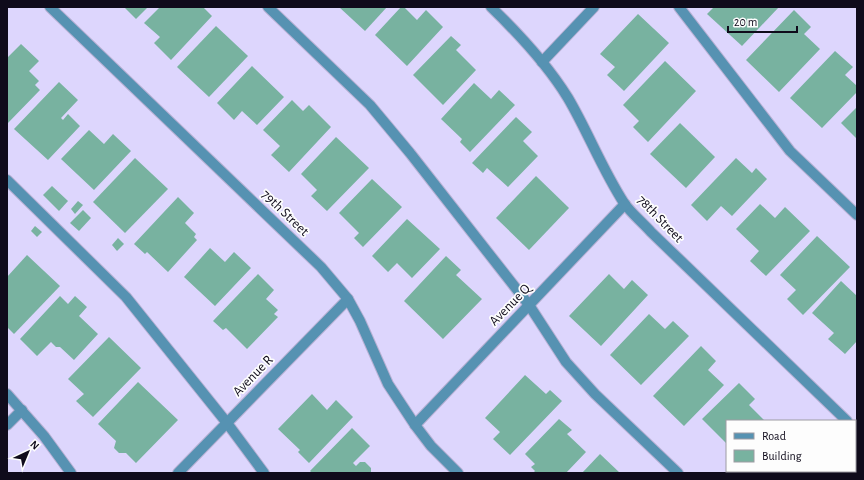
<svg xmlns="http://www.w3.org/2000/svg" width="864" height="480" font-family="'Alegreya Sans',sans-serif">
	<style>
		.building { fill: #78b2a0 }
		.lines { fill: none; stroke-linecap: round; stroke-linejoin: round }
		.minor-casing { stroke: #b8b1d4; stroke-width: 12 }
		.minor { stroke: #5692b2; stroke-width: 10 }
		.labels { text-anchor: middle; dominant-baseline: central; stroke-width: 3.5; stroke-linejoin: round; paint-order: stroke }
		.street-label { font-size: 14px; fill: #0f0b1b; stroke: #fdfdfd }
	</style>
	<rect width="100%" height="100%" fill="#ddd6fd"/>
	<g class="building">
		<path d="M 124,7 L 148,7 L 136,19 Z"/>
		<path d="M 160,7 L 203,7 L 212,16 L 171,60 L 154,43 L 160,37 L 144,23 Z"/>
		<path d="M 339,7 L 387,7 L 365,31 Z"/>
		<path d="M 401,7 L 404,7 L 417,20 L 426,10 L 443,27 L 407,66 L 375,35 Z"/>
		<path d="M 714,7 L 779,7 L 742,46 L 707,14 Z"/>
		<path d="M 794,10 L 811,27 L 804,34 L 820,49 L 779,92 L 746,60 Z"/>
		<path d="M 638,14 L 669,43 L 624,91 L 607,75 L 615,67 L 600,54 Z"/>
		<path d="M 216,26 L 248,56 L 209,97 L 177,67 Z"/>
		<path d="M 451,36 L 461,45 L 456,50 L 476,70 L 443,105 L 413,75 Z"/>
		<path d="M 21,44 L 39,61 L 29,71 L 39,81 L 35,85 L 40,90 L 7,124 L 7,58 Z"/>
		<path d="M 835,51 L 853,67 L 845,75 L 857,86 L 857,92 L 822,128 L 790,98 Z"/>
		<path d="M 665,61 L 696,91 L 648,142 L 633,127 L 639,121 L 623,105 Z"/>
		<path d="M 252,66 L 284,97 L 257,125 L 242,111 L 234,120 L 217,103 Z"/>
		<path d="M 59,82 L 78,100 L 61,118 L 63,120 L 68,114 L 80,126 L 48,160 L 14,129 Z"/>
		<path d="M 474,83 L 491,99 L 499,90 L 515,105 L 470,152 L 460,142 L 462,139 L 441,119 Z"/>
		<path d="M 292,100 L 303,111 L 309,105 L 331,127 L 289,172 L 271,155 L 280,146 L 263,130 Z"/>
		<path d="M 857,107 L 857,139 L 841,123 Z"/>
		<path d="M 516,117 L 532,132 L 523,141 L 538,156 L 508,187 L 487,168 L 483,173 L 472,163 Z"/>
		<path d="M 680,123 L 715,157 L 686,188 L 650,154 Z"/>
		<path d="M 89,130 L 104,144 L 113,134 L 131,151 L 94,190 L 61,159 Z"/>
		<path d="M 336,137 L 369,168 L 327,211 L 311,196 L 317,190 L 301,174 Z"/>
		<path d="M 135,158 L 168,189 L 125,233 L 93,202 Z"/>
		<path d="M 736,158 L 752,173 L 756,168 L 767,179 L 732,216 L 721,206 L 707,221 L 691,205 Z"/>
		<path d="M 536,176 L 569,208 L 529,250 L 496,218 Z"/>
		<path d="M 372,179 L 402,207 L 363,247 L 354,238 L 359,233 L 339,213 Z"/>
		<path d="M 52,186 L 68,201 L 59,211 L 43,195 Z"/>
		<path d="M 178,197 L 194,213 L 185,223 L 196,234 L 194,237 L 197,240 L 168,272 L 147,252 L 145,254 L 134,244 Z"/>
		<path d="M 78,201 L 83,205 L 75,214 L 71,209 Z"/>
		<path d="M 760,204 L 775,218 L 785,207 L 810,231 L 766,276 L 750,261 L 759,251 L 736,229 Z"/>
		<path d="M 83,210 L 91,218 L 79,231 L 70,223 Z"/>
		<path d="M 407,219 L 440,249 L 412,278 L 397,263 L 388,272 L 372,256 Z"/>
		<path d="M 35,226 L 42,232 L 37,237 L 31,231 Z"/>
		<path d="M 817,236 L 850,267 L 803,315 L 787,299 L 796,290 L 780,275 Z"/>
		<path d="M 118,238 L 124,244 L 117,251 L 112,245 Z"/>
		<path d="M 210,248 L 225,262 L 234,252 L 251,268 L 215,306 L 184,277 Z"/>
		<path d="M 27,255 L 60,286 L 14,334 L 7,327 L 7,277 Z"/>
		<path d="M 446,256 L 461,270 L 456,275 L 482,299 L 443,339 L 404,301 Z"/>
		<path d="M 258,274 L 274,290 L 266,299 L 278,310 L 274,314 L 278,317 L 247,349 L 226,328 L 223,330 L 213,321 Z"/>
		<path d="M 609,274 L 624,289 L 632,280 L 648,295 L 601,346 L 569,316 Z"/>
		<path d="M 841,281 L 857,296 L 857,341 L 845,354 L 828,339 L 834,333 L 812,313 Z"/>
		<path d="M 60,296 L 68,304 L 75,296 L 87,307 L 79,316 L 98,334 L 74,360 L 60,347 L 56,347 L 51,342 L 37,356 L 20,339 Z"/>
		<path d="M 649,314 L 665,329 L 673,321 L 689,336 L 641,385 L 610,355 Z"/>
		<path d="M 109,337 L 141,368 L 93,417 L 76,401 L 84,394 L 68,379 Z"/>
		<path d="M 701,346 L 716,361 L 708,370 L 724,385 L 684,426 L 653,396 Z"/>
		<path d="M 525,375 L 546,394 L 550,390 L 562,401 L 510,455 L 493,439 L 500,432 L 485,418 Z"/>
		<path d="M 138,382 L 178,420 L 136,463 L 126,453 L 119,453 L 114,448 L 116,441 L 98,424 Z"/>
		<path d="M 739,383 L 755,399 L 749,405 L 765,421 L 727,421 L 727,444 L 702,419 Z"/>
		<path d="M 312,394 L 327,410 L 336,400 L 353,417 L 309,463 L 298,452 L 300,450 L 278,429 Z"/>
		<path d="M 559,419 L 572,430 L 567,434 L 586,452 L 566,473 L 533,473 L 535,471 L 531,467 L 535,464 L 525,454 Z"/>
		<path d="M 352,428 L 370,446 L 353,463 L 356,466 L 360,462 L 365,462 L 371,468 L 371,473 L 312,473 L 310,471 Z"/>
		<path d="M 600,454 L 620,473 L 582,473 Z"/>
		<path d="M 737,471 L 801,471 L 799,473 L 739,473 Z"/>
	</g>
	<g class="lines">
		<g class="minor-casing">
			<g id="minor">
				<path d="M 50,7 L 321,267 L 348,299 L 360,321 L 388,384 L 415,425 L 431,446 L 458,473"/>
				<path d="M 268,7 L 370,105 L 410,153 L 529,305 L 566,362 L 595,394 L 678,473"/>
				<path d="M 491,7 C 519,34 547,64 568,98 C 588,132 602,169 624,203 C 631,213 642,222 651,232 L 847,421"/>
				<path d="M 679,7 L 790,151 L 857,215"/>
				<path d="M 542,62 L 594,7"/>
				<path d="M 7,180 L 126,297 L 227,423 L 264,473"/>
				<path d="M 7,394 L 44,436 L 71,473"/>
				<path d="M 7,425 L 22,410"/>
				<path d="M 415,425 L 625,204"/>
				<path d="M 855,428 L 857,430"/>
				<path d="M 178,473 L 348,299"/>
			</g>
		</g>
		<use href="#minor" class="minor"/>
	</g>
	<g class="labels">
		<g class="street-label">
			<text transform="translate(285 213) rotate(44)">79th Street</text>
			<text transform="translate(660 219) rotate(46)">78th Street</text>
			<text transform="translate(510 305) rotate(-46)">Avenue Q</text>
			<text transform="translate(253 376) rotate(-46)">Avenue R</text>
		</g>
	</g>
	<rect width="864" height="480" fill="none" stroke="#0f0b1b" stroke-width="16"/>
	<rect x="726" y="420" width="130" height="52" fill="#fdfdfd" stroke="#9e9ca3"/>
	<rect x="734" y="433" width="20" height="6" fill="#5692b2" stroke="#9e9ca3"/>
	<text x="762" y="440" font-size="12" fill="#0f0b1b">Road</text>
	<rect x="734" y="450" width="20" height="12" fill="#78b2a0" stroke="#9e9ca3"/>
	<text x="762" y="460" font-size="12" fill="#0f0b1b">Building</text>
	<g transform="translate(28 452) rotate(44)" stroke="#fdfdfd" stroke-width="3" paint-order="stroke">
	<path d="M0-3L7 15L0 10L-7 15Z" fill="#0f0b1b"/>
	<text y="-6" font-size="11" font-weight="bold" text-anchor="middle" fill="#0f0b1b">N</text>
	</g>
	<path d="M728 26v6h69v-6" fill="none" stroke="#0f0b1b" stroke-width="2"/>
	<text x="734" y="26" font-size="12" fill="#0f0b1b" stroke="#fdfdfd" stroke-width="3" paint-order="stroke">20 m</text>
</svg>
